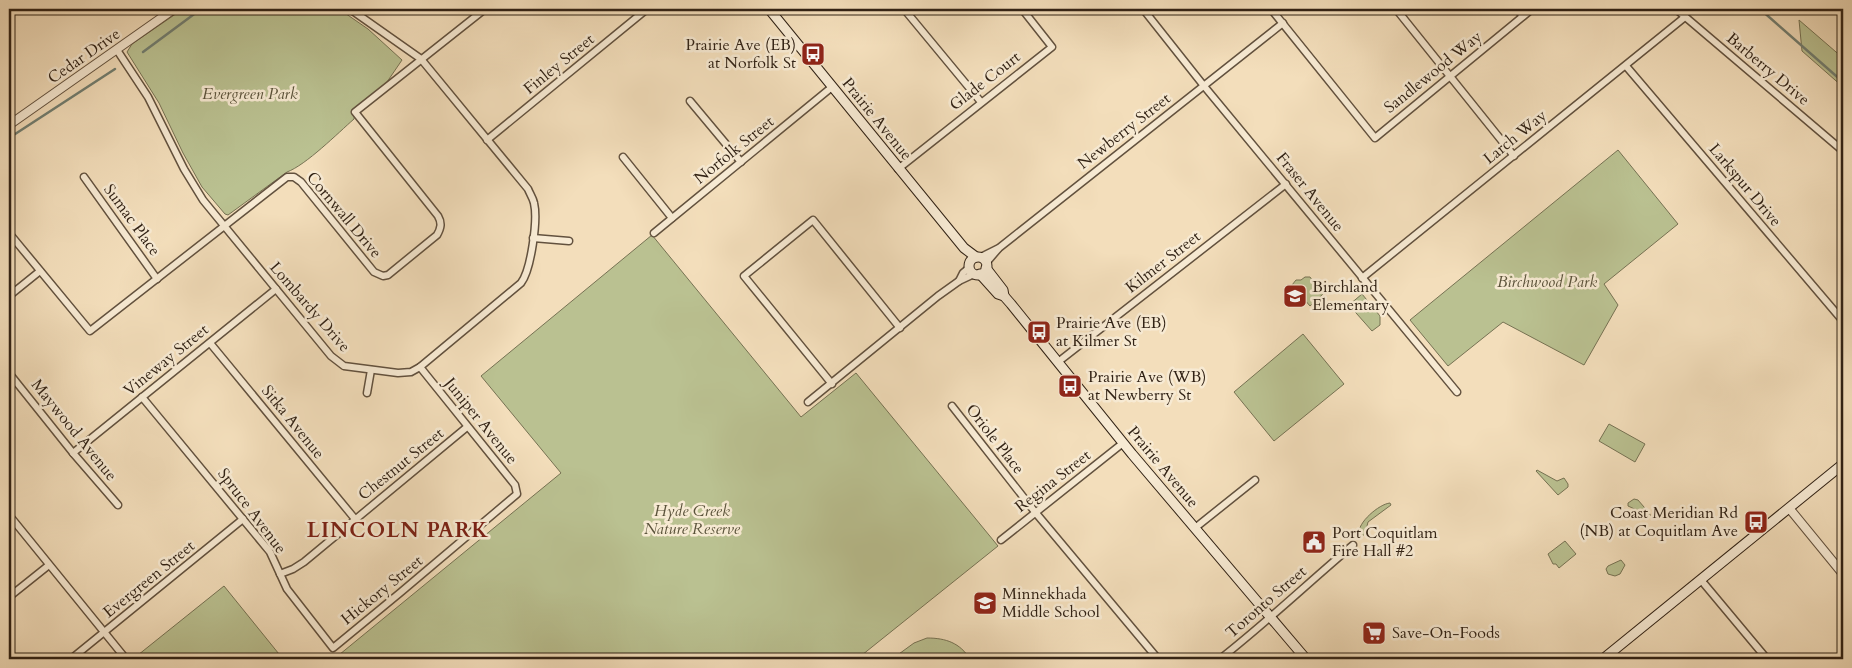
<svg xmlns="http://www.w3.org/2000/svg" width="1852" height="668" font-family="Cardo,serif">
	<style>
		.green { fill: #bac191; stroke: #767253 }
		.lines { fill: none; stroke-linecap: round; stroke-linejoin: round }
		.stream { stroke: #717e71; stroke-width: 2.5 }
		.minor-casing { stroke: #62513e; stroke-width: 9 }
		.tertiary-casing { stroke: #62513e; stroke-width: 10 }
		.secondary-casing { stroke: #312215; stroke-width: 11 }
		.minor { stroke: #f7ead3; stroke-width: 6 }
		.tertiary { stroke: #f7ead3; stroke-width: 8 }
		.secondary { stroke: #f7ead3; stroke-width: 9 }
		.labels { text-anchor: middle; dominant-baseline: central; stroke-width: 5; stroke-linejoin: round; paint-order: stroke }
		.poi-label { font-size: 16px; fill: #312215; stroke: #f7ead3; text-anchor: start }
		.street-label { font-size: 16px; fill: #312215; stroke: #f7ead3 }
		.park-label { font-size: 16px; font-style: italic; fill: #5a523a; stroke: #f7ead3 }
		.district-label { font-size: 21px; font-weight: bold; letter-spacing: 1px; fill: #7a1f14; stroke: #f7ead3 }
	</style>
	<rect width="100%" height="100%" fill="#f3debb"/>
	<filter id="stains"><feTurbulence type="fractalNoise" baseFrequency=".004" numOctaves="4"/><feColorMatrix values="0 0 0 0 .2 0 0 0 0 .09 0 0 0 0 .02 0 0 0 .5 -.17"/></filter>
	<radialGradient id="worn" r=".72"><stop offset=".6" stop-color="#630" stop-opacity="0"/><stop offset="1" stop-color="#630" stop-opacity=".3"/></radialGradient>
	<g class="green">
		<path d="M 183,9 L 339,9 L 368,29 L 402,60 L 387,82 L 355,112 L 354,119 C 338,133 306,165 287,172 L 228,215 L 225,214 L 202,187 L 183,153 L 159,103 L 127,52 L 132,44 Z"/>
		<path d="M 1799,20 L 1843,58 L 1843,87 L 1802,51 Z"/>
		<path d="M 1618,150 L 1678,224 L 1604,284 L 1618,305 L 1584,365 L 1503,322 L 1448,366 L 1410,320 Z"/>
		<path d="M 652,235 L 801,417 L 856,373 L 998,546 L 857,659 L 334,659 L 561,473 L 481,376 Z"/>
		<path d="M 1305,277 L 1310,277 L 1323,294 L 1310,306 L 1292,285 L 1296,280 L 1301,280 Z"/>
		<path d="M 1362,294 L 1380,316 L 1380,325 L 1372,331 L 1349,305 Z"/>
		<path d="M 1303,334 L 1344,384 L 1274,441 L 1234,392 Z"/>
		<path d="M 1609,424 L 1645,444 L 1635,462 L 1599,441 Z"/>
		<path d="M 1537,470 L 1557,481 L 1564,478 L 1568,484 L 1568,487 L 1558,495 L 1536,471 Z"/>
		<path d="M 1634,499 L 1638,500 L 1650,514 L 1650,516 L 1628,506 L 1628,503 Z"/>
		<path d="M 1390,503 L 1391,505 L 1368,522 L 1365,534 L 1362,536 L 1359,534 C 1357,523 1379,504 1390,503 Z"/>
		<path d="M 1565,541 L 1576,554 L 1559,568 L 1556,564 L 1553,564 L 1548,554 Z"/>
		<path d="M 1621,560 L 1625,565 L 1620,574 L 1615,576 L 1608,574 L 1606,569 L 1608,566 Z"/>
		<path d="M 224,586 L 283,659 L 133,659 Z"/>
		<path d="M 927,638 C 946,638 960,643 970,659 L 892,659 L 914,643 Z"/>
	</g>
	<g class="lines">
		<g class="stream">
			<path d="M 1760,9 L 1843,82"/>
			<path d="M 143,52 L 201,9"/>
			<path d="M 9,138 L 115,69"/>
		</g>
		<g class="minor-casing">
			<g id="minor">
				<path d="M 904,9 L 981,102"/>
				<path d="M 1143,9 L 1204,86 L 1457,392"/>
				<path d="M 1271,9 L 1375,138 L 1532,9"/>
				<path d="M 1396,9 L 1514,156"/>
				<path d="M 1517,9 L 1523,16"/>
				<path d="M 1676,9 L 1843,151"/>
				<path d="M 117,50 L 148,97 L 184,169 L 203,200 L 331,356 L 344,366 L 398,373 L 411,372 L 420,367 L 521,283 C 531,270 538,220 534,203 C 533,198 530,194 528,189 L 421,59 L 350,9"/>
				<path d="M 1626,66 L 1843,321"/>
				<path d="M 690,101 L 741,162"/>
				<path d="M 487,140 L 647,9"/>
				<path d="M 623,157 L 672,218"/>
				<path d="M 898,169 L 1052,47 L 1022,9"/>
				<path d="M 84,177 L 157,279"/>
				<path d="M 9,233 L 90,331 L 287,177 L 294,177 L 301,182 L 374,272 L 383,276 L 388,275 L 437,235 C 441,228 442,223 438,216 L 355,112 L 485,9"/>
				<path d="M 654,233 L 832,87"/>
				<path d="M 533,238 L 569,241"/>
				<path d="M 981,257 L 999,248 L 1283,23"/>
				<path d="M 986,263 L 998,249"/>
				<path d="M 1362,278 L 1685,17"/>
				<path d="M 959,281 L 963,273 L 969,268"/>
				<path d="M 9,296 L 40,271"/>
				<path d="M 210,343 L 355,519"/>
				<path d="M 1058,362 L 1286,184"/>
				<path d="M 9,373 L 73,453 L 118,505"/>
				<path d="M 832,384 L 744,276 L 813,220 L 900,328"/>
				<path d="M 367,393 L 371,370"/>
				<path d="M 142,397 L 270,552 L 287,589 L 333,648 L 401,592 L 517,494 L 515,485 L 420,367"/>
				<path d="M 808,402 L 938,296 L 959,281 L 974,274"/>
				<path d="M 952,406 L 1035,512 L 1158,659"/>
				<path d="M 73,453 L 276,289"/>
				<path d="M 9,515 L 126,659"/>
				<path d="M 1195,528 L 1255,480"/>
				<path d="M 1001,540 L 1123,443"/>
				<path d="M 280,574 L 293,569 L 304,562 L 467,427"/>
				<path d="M 1701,580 L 1767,659"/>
				<path d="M 9,597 L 49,565"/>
				<path d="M 1612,652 L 1618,659"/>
				<path d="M 71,659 L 243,519"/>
				<path d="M 1220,659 C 1266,623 1308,583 1353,545"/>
			</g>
		</g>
		<g class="tertiary-casing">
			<g id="tertiary">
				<path d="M 9,125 L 174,9"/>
				<path d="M 1789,508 L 1843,574"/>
			</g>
		</g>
		<g class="secondary-casing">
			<g id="secondary">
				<path d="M 769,9 L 964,248 L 976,257"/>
				<circle cx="978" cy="266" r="9"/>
				<path d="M 986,268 L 1003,290 L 1004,296"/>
				<path d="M 980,274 L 998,294 L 1004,296 L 1011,304 L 1132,454 L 1306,659"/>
				<path d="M 1603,659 L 1843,464"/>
			</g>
		</g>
		<use href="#minor" class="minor"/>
		<use href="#tertiary" class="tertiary"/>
		<use href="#secondary" class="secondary"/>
	</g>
	<defs>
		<g id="bus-square" transform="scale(1.25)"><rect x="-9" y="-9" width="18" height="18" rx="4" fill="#8f2418" stroke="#f7ead3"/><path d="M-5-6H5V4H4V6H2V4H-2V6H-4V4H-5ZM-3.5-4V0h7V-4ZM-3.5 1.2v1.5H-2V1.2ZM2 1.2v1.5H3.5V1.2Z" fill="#fff"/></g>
		<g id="school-square" transform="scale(1.25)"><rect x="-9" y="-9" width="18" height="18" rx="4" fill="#8f2418" stroke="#f7ead3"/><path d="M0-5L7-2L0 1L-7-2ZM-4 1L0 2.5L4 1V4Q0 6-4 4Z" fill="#fff"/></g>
		<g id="civic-square" transform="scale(1.25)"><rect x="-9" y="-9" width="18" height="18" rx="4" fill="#8f2418" stroke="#f7ead3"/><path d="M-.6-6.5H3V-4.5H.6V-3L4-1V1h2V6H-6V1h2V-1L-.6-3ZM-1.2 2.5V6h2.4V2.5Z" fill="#fff"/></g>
		<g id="supermarket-square" transform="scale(1.25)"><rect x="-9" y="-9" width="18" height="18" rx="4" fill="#8f2418" stroke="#f7ead3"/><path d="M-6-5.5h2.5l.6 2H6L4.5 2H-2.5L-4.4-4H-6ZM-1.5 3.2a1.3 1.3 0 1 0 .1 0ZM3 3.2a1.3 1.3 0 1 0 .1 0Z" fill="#fff"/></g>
	</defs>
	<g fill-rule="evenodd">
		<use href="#bus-square" x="813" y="54"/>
		<use href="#school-square" x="1295" y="296"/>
		<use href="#bus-square" x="1039" y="332"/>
		<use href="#bus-square" x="1070" y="386"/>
		<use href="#bus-square" x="1756" y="522"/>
		<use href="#civic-square" x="1314" y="542"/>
		<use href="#school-square" x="985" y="603"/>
		<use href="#supermarket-square" x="1374" y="633"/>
	</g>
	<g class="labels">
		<g class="poi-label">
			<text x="796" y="45" text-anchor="end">Prairie Ave (EB)<tspan x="796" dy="18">at Norfolk St</tspan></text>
			<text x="1312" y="287">Birchland<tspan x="1312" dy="18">Elementary</tspan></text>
			<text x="1056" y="323">Prairie Ave (EB)<tspan x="1056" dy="18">at Kilmer St</tspan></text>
			<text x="1088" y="377">Prairie Ave (WB)<tspan x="1088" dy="18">at Newberry St</tspan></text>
			<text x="1738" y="513" text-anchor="end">Coast Meridian Rd<tspan x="1738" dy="18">(NB) at Coquitlam Ave</tspan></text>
			<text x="1332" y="533">Port Coquitlam<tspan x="1332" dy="18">Fire Hall #2</tspan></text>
			<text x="1002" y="594">Minnekhada<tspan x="1002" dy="18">Middle School</tspan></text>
			<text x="1392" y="633">Save-On-Foods</text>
		</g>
		<g class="street-label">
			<text transform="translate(84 56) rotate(-35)">Cedar Drive</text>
			<text transform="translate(559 64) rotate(-39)">Finley Street</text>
			<text transform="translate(1768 69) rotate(40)">Barberry Drive</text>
			<text transform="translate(1433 72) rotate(-39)">Sandlewood Way</text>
			<text transform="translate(985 81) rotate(-38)">Glade Court</text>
			<text transform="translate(877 119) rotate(51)">Prairie Avenue</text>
			<text transform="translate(1124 131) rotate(-38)">Newberry Street</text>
			<text transform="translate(1515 137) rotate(-39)">Larch Way</text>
			<text transform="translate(734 150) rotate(-39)">Norfolk Street</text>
			<text transform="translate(1745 185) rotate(50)">Larkspur Drive</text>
			<text transform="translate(1310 192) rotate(51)">Fraser Avenue</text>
			<text transform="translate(344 215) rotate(50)">Cornwall Drive</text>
			<text transform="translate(132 220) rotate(54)">Sumac Place</text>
			<text transform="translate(1163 262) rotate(-38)">Kilmer Street</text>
			<text transform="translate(310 307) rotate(49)">Lombardy Drive</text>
			<text transform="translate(166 360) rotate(-39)">Vineway Street</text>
			<text transform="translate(481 421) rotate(51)">Juniper Avenue</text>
			<text transform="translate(293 422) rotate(51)">Sitka Avenue</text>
			<text transform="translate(74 430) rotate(51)">Maywood Avenue</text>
			<text transform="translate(995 439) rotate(52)">Oriole Place</text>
			<text transform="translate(401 464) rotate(-39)">Chestnut Street</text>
			<text transform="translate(1163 467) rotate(50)">Prairie Avenue</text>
			<text transform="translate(1053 481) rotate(-38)">Regina Street</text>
			<text transform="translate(252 511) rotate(53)">Spruce Avenue</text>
			<text transform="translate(149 579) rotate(-39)">Evergreen Street</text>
			<text transform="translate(382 590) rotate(-39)">Hickory Street</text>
			<text transform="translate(1266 602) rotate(-41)">Toronto Street</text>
		</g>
		<g class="park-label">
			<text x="250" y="94">Evergreen Park</text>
			<text x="1547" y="282">Birchwood Park</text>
			<text x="692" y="511">Hyde Creek<tspan x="692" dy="18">Nature Reserve</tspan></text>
		</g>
		<g class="district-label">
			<text x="398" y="530">LINCOLN PARK</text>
		</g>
	</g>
	<rect width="1852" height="668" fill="none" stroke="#f3debb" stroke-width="30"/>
	<rect x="10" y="10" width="1832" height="648" fill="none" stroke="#312215" stroke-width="2.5"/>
	<rect x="15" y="15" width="1822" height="638" fill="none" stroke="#312215"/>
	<rect width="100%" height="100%" filter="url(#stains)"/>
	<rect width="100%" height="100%" fill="url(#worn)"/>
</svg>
